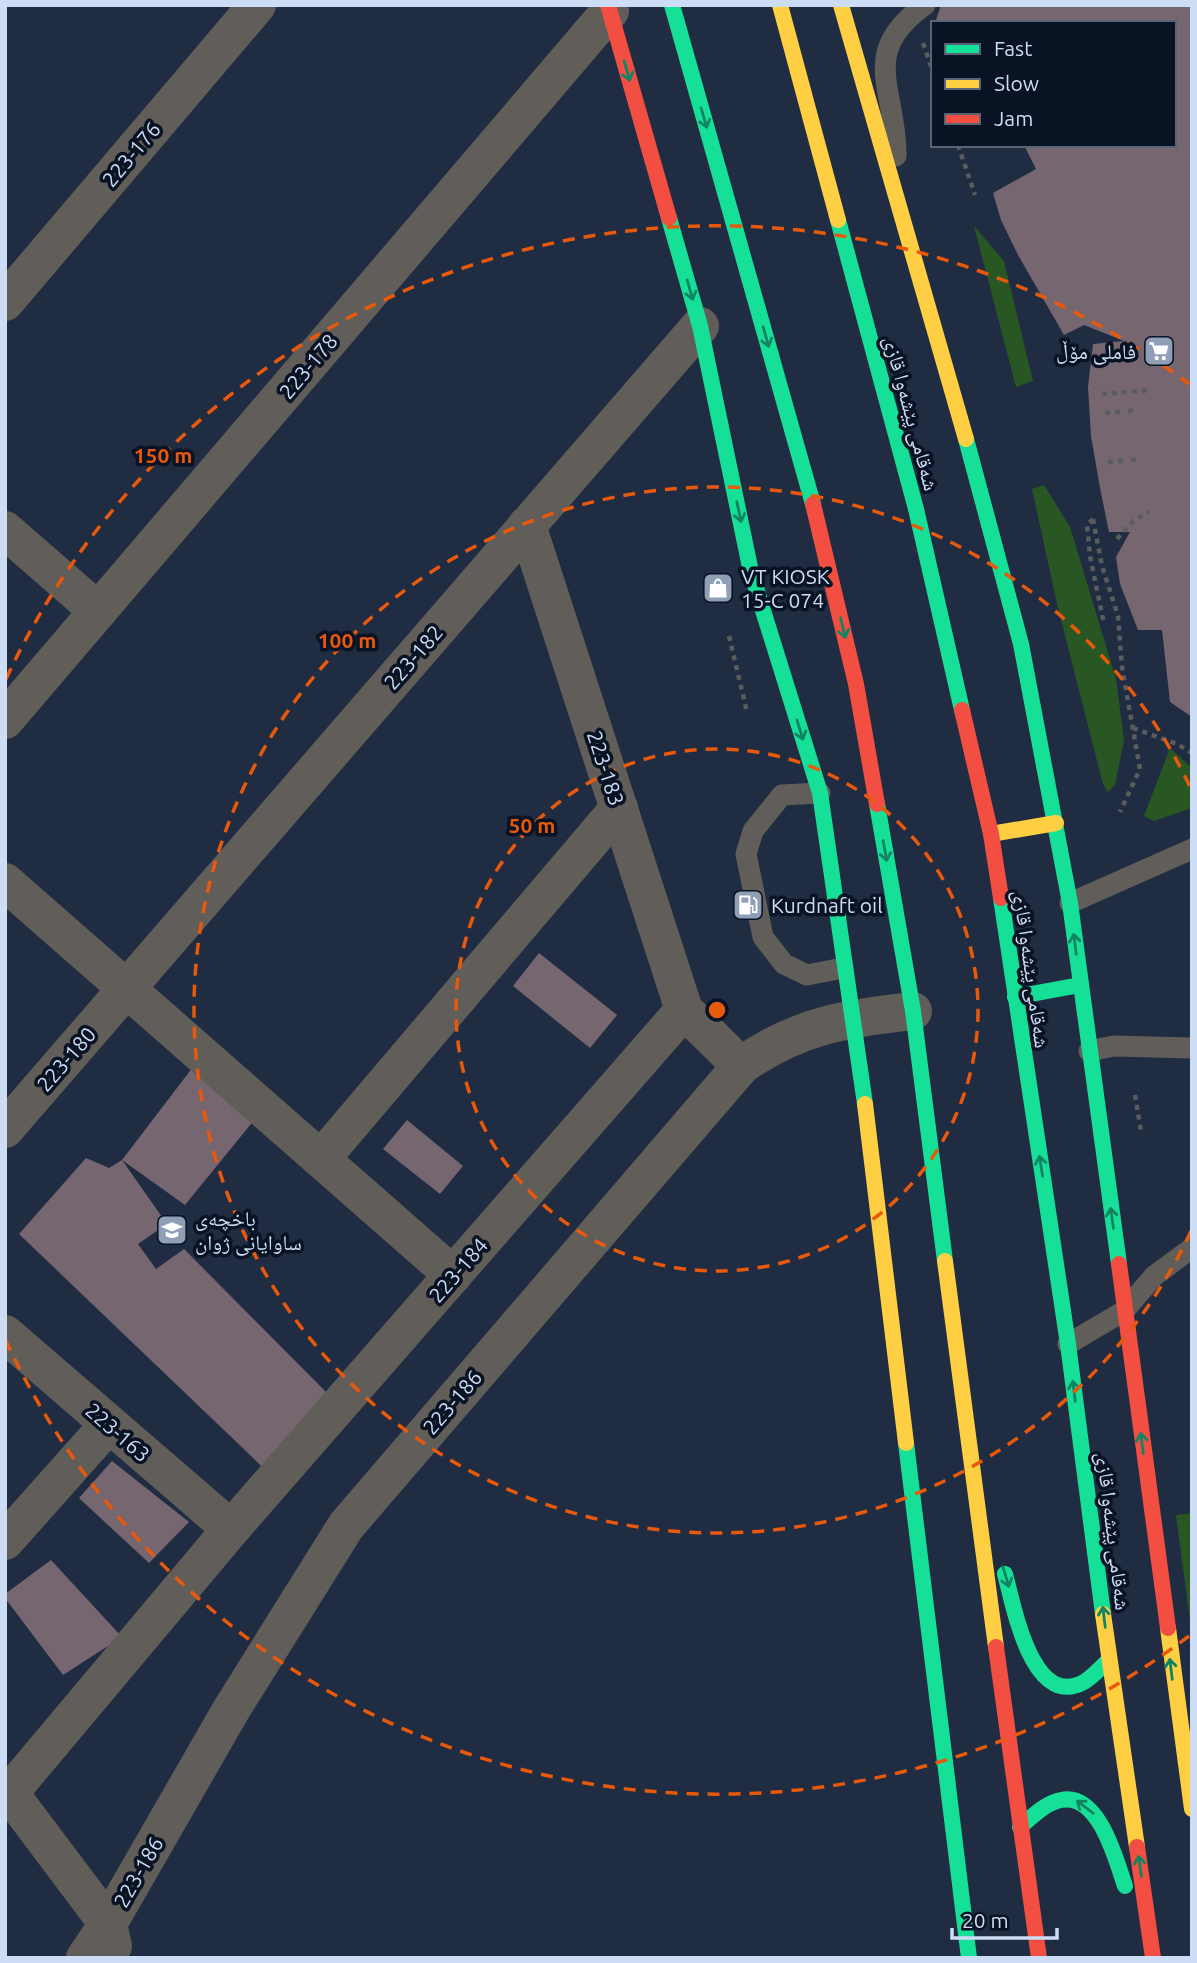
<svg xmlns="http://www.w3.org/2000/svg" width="1197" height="1963" font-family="Ubuntu,'Noto Naskh Arabic',sans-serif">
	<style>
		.green { fill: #295724 }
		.building { fill: #766670 }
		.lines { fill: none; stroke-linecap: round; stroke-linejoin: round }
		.path { stroke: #5a5c5d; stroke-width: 4.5; stroke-dasharray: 5 5; stroke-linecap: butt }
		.lane { stroke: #615e59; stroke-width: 21 }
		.street { stroke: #615e59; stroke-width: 38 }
		.fast { stroke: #16e098; stroke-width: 16 }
		.slow { stroke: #ffcf43; stroke-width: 16 }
		.jam { stroke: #f24e42; stroke-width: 16 }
		.oneway { stroke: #108463 }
		.ring { fill: none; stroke: #e8590c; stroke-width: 3.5; stroke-dasharray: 12 9 }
		.labels { text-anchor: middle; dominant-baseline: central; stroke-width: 7; stroke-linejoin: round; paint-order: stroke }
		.street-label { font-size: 21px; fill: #cdddf5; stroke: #091323 }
		.poi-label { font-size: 21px; fill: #cdddf5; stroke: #091323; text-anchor: start }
		.centre { fill: #e8590c; stroke: #091323; stroke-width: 3.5 }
		.ring-label { font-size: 21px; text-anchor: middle; font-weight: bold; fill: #e8590c; stroke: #091323; stroke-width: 7; stroke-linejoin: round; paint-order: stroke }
	</style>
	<rect width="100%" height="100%" fill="#202c41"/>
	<g class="green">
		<path d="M 974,226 L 1004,261 L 1033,381 L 1016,387 Z"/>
		<path d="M 1044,485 L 1070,527 L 1116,679 L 1124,740 L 1115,785 L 1108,792 L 1103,784 L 1058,608 L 1032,489 Z"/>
		<path d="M 1170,748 L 1192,768 L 1192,808 L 1154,821 L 1144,816 Z"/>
		<path d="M 1192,1513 L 1192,1636 L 1176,1515 Z"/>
	</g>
	<g class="building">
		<path d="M 941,5 L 1192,5 L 1192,717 L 1170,702 L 1162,630 L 1138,630 L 1120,584 L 1116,557 L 1130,532 L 1109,532 L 1100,488 L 1091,436 L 1088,387 L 1093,344 L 1124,341 L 1084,325 L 1064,335 L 1018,255 L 1001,220 L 993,193 L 1036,169 L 1024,145 L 1174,145 L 1174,23 L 935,23 Z"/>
		<path d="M 539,953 L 617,1015 L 590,1048 L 513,986 Z"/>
		<path d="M 196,1063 L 259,1114 L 185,1205 L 122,1160 Z"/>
		<path d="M 407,1120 L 463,1166 L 440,1194 L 383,1149 Z"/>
		<path d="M 86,1158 L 109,1168 L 122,1160 L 167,1224 L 138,1244 L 156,1269 L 184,1249 L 339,1405 L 275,1479 L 19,1234 Z"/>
		<path d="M 112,1461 L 189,1522 L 149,1563 L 79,1498 Z"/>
		<path d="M 51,1560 L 122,1637 L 63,1675 L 5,1598 L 5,1594 Z"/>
	</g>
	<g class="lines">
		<g class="path">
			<path d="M 923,43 L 933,72"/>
			<path d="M 958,145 L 975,195"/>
			<path d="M 1102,394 L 1151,390"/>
			<path d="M 1128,411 L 1137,410"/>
			<path d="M 1105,413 L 1120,412"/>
			<path d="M 1131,460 L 1139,459"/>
			<path d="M 1108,462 L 1123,461"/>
			<path d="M 1093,519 L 1102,566 L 1118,616 L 1122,667 L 1140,769 L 1120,812"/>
			<path d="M 1093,519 L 1087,525 L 1090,556 L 1104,624"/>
			<path d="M 1117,539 L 1133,521 L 1149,512"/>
			<path d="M 729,636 L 747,712"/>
			<path d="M 1133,728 L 1177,744 L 1192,753"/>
			<path d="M 1135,1095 L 1141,1131"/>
		</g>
		<g class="lane">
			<path d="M 896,156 C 897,90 857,53 925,5"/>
			<path d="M 820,793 L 782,795 L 753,831 L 746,854 L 763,937 L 784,964 L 807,975 L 843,968"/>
			<path d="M 1070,903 L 1192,849"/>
			<path d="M 1089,1051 L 1114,1046 L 1192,1048"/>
			<path d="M 1068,1344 L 1124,1311 L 1154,1276 L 1192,1248"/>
		</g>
		<g class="street">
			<path d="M 5,302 L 257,5"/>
			<path d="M 527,525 L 684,1010 L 741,1066"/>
			<path d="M 5,530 L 98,611"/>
			<path d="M 5,720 L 610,11"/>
			<path d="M 5,882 L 453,1275"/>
			<path d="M 5,1129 L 700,326"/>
			<path d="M 321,1159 L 619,808"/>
			<path d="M 5,1334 L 231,1529"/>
			<path d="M 5,1541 L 109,1424"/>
			<path d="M 5,1787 L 108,1924 L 113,1946"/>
			<path d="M 11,1791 L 231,1529 L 684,1010"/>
			<path d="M 85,1958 L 108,1924 L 231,1710 L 346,1526 L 741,1066 C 796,1026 847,1018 913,1011"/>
		</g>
		<g class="fast">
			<path d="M 672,5 L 813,504"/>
			<path d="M 669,218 L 700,326 L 751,572 L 820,793 L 865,1104"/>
			<path d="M 838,220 L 916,509 L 962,710"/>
			<path d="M 966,439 L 1021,644 L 1070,903 L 1119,1264"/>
			<path d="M 877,804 L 913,1011 L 945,1261"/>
			<path d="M 1001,898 L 1068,1344 L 1103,1614"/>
			<path d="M 1015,997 L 1080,985"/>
			<path d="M 906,1443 L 969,1958"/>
			<path d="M 1005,1574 C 1014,1607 1032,1710 1084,1682 C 1093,1677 1101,1667 1109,1660"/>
			<path d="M 1020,1827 C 1032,1817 1045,1803 1061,1800 C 1099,1792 1116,1860 1125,1886"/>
		</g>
		<g class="slow">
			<path d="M 780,5 L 838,220"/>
			<path d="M 841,5 L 966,439"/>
			<path d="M 991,834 L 1056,823"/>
			<path d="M 865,1104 L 906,1443"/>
			<path d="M 945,1261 L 996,1647"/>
			<path d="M 1103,1614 L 1137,1847"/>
			<path d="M 1168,1628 L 1192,1809"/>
		</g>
		<g class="jam">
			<path d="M 608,5 L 669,218"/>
			<path d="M 813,504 L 856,684 L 877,804"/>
			<path d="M 962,710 L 991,834 L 1001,898"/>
			<path d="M 1119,1264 L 1168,1628"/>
			<path d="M 996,1647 L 1039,1958"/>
			<path d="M 1137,1847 L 1153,1958"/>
		</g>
	</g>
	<defs><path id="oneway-shaft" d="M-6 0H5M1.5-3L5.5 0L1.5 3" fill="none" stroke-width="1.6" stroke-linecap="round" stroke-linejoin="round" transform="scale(1.75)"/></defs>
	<g class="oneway">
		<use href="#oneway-shaft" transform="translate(627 71) rotate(74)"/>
		<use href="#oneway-shaft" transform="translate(704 118) rotate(74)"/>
		<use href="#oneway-shaft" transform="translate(690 290) rotate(74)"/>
		<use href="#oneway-shaft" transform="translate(766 337) rotate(74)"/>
		<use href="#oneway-shaft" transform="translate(739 512) rotate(78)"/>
		<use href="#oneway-shaft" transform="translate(843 628) rotate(77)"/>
		<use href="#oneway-shaft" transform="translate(800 730) rotate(73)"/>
		<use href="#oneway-shaft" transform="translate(885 851) rotate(80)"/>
		<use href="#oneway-shaft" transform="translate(1075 944) rotate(-97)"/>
		<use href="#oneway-shaft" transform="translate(1041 1166) rotate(-99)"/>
		<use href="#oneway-shaft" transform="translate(1112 1218) rotate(-98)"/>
		<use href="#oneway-shaft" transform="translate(1074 1391) rotate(-97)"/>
		<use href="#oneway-shaft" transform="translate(1142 1443) rotate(-97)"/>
		<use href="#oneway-shaft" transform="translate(1006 1577) rotate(73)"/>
		<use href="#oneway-shaft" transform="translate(1104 1617) rotate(-97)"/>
		<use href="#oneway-shaft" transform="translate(1171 1669) rotate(-97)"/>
		<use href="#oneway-shaft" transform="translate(1085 1807) rotate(-143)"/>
		<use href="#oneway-shaft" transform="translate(1140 1866) rotate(-98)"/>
	</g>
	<g class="ring">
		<circle cx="717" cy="1010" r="261"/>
		<path d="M1191 1231A523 523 0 1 1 1191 789"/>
		<path d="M1189 1636A784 784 0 0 1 6 1341M6 679A784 784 0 0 1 1189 384"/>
	</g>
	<defs>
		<g id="supermarket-square" transform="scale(1.575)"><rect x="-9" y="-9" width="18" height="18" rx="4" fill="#909fb6" stroke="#091323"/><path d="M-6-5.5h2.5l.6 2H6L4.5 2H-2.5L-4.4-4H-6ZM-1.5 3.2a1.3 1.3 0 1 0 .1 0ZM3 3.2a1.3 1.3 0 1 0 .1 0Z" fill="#fff"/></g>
		<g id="shop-square" transform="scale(1.575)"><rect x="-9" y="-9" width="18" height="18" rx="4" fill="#909fb6" stroke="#091323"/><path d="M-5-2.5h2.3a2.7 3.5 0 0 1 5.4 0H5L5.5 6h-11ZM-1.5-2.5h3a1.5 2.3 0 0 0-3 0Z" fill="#fff"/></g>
		<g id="fuel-square" transform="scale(1.575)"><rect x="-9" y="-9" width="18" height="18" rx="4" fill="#909fb6" stroke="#091323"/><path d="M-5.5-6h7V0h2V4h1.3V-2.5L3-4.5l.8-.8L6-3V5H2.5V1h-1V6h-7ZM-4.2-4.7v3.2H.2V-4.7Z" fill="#fff"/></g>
		<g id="school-square" transform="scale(1.575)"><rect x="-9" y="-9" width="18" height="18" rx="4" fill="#909fb6" stroke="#091323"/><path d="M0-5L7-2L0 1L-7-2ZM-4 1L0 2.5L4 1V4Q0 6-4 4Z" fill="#fff"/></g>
	</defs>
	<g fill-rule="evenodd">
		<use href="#supermarket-square" x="1159" y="351"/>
		<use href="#shop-square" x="718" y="588"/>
		<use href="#fuel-square" x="748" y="905"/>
		<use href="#school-square" x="172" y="1230"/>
	</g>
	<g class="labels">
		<g class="street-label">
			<text transform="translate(131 154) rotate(-50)">223-176</text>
			<text transform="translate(308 366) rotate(-50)">223-178</text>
			<text transform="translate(912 413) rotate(75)">شەقامی پێشەوا قازی</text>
			<text transform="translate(413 657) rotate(-49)">223-182</text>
			<text transform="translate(606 768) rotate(72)">223-183</text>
			<text transform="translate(1032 969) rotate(82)">شەقامی پێشەوا قازی</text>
			<text transform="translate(66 1059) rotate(-49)">223-180</text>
			<text transform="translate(458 1270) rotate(-49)">223-184</text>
			<text transform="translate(452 1402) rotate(-49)">223-186</text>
			<text transform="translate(118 1432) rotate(41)">223-163</text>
			<text transform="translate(1114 1531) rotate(83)">شەقامی پێشەوا قازی</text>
			<text transform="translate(138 1872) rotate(-60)">223-186</text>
		</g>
		<g class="poi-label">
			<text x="1136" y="351" text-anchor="end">فاملی مۆڵ</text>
			<text x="741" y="576">VT KIOSK<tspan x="741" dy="24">15-C 074</tspan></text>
			<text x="771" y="905">Kurdnaft oil</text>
			<text x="195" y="1218">باخچەی<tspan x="195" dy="24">ساوایانی ژوان</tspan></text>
		</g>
	</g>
	<circle cx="717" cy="1010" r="10" class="centre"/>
	<g class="ring-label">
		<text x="163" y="463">150 m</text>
		<text x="347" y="648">100 m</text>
		<text x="532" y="833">50 m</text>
	</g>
	<rect width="1197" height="1963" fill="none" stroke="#cdddf5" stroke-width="14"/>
	<rect x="931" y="21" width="245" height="126" fill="#091323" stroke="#576477" stroke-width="2"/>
	<rect x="945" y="44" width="35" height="10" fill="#16e098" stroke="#576477" stroke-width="2"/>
	<text x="994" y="56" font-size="21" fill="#cdddf5">Fast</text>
	<rect x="945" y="79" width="35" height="10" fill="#ffcf43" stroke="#576477" stroke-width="2"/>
	<text x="994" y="91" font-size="21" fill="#cdddf5">Slow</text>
	<rect x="945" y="114" width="35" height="10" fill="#f24e42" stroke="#576477" stroke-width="2"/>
	<text x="994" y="126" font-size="21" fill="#cdddf5">Jam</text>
	<path d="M952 1928v10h105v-10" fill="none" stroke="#cdddf5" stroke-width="3.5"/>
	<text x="962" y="1928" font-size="21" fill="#cdddf5" stroke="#091323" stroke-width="5" paint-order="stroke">20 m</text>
</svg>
